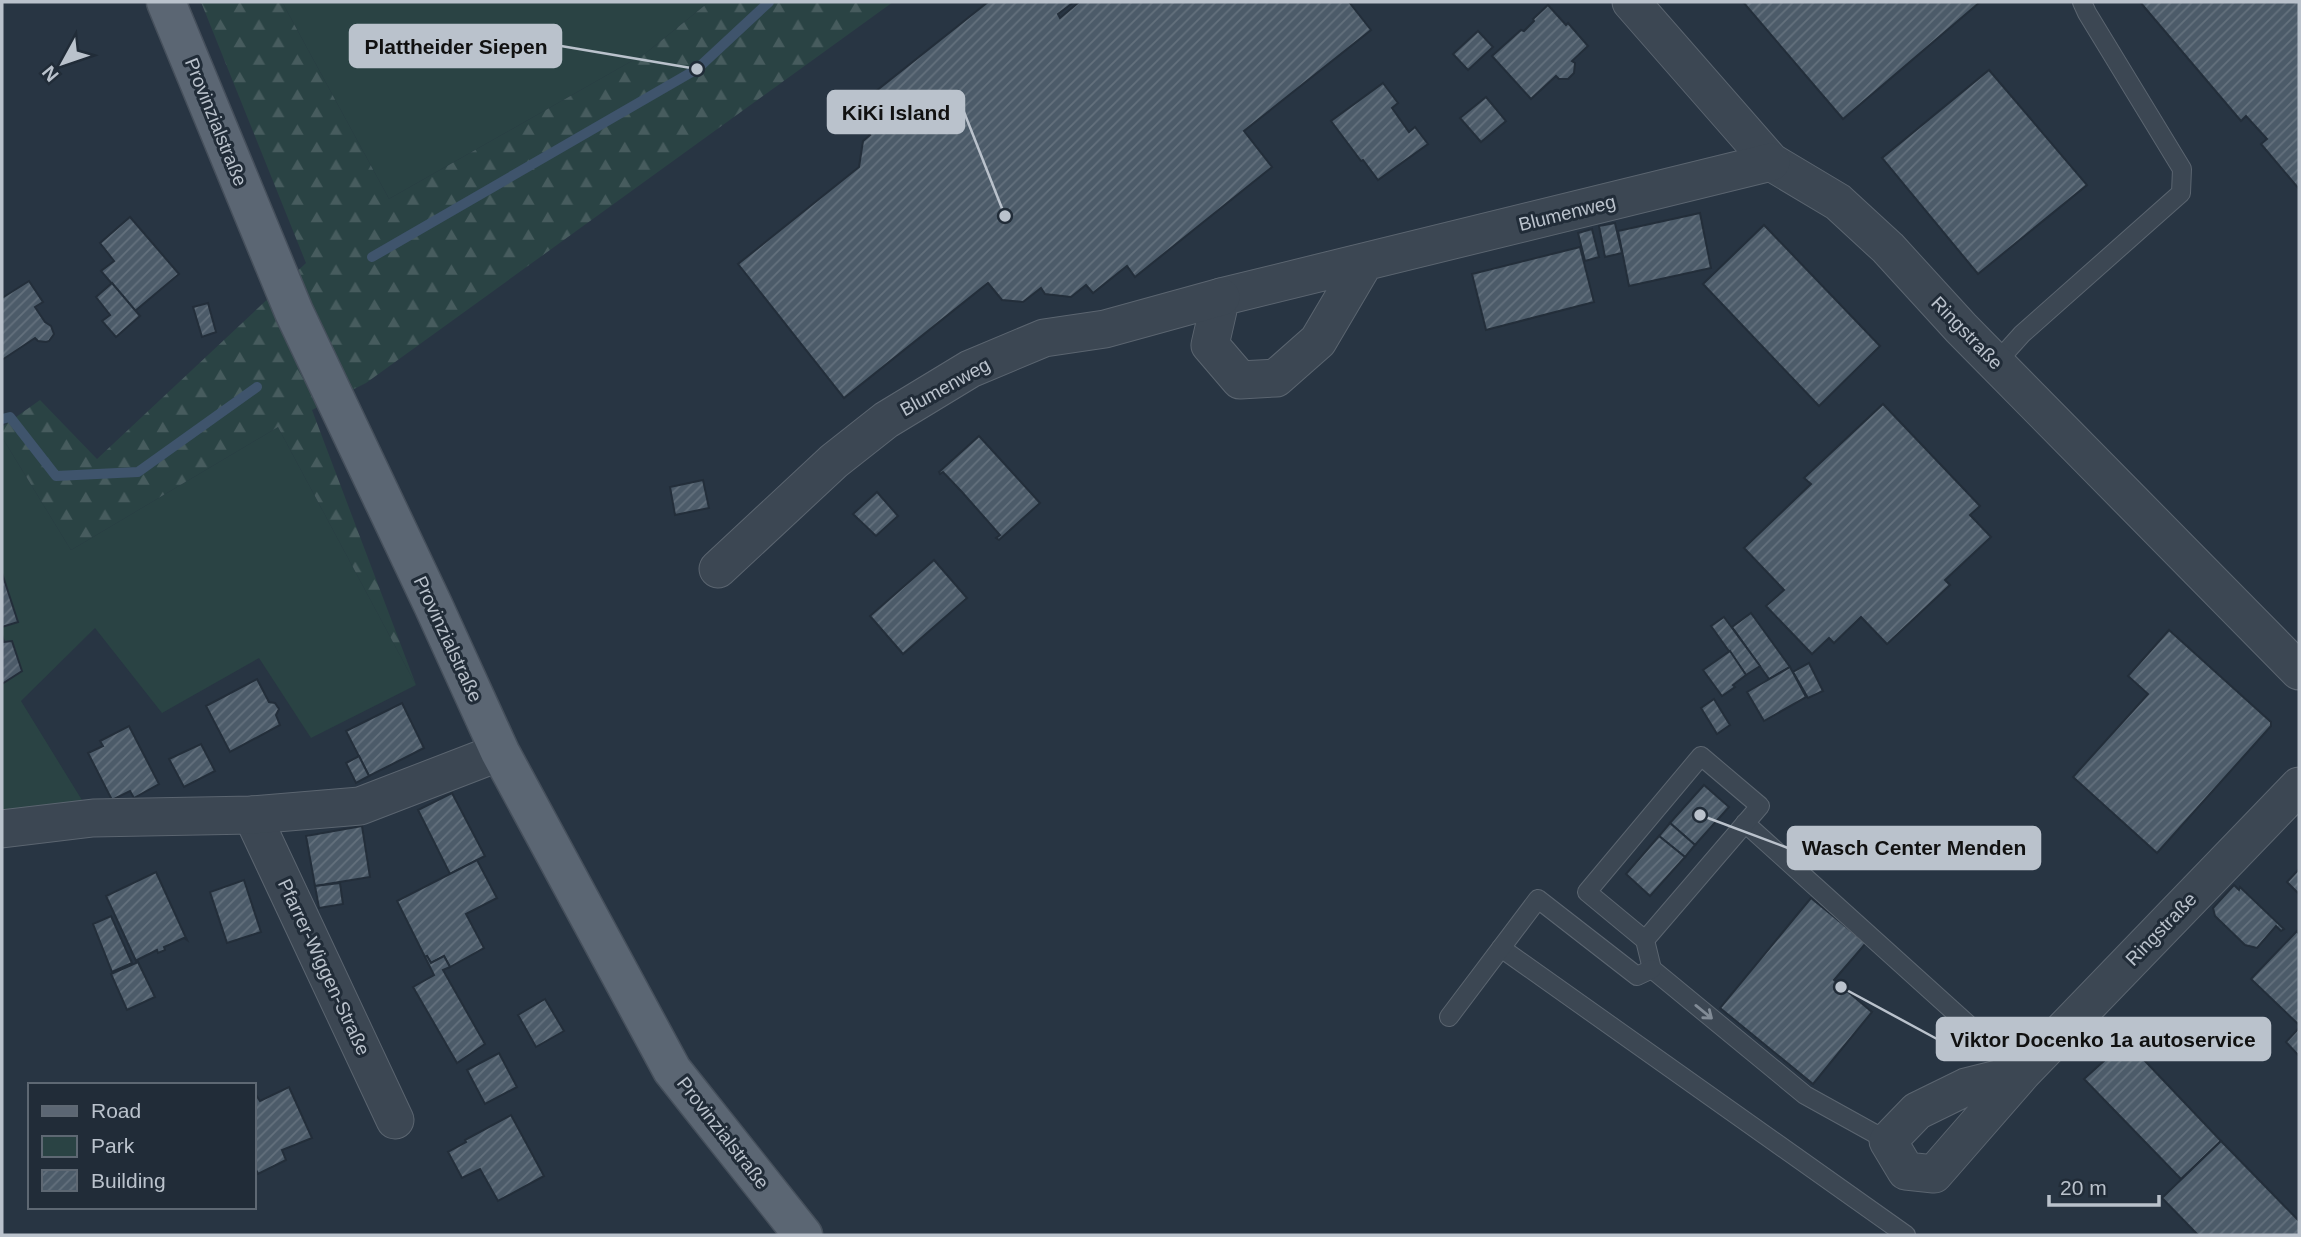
<svg xmlns="http://www.w3.org/2000/svg" width="2301" height="1237" font-family="Helvetica,sans-serif">
	<style>
		.green { fill: #2a4344 }
		.forest { fill: url(#forest-firs) }
		.lines { fill: none; stroke-linecap: round; stroke-linejoin: round }
		.stream { stroke: #3f546c; stroke-width: 10 }
		.building { fill: url(#building-hatch); stroke: #232e3a; stroke-width: 2 }
		.lane-casing { stroke: #5b6570; stroke-width: 20 }
		.street-casing { stroke: #5b6570; stroke-width: 39 }
		.primary-casing { stroke: #46505c; stroke-width: 41 }
		.lane { stroke: #3c4753; stroke-width: 18 }
		.street { stroke: #3c4753; stroke-width: 37 }
		.primary { stroke: #5b6673; stroke-width: 38 }
		.oneway { stroke: #818b96 }
		.labels { text-anchor: middle; dominant-baseline: central; stroke-width: 6; stroke-linejoin: round; paint-order: stroke }
		.street-label { font-size: 19px; fill: #bac2cc; stroke: #212c38 }
		.leader { fill: none; stroke: #bac2cc; stroke-width: 2.5 }
		.callout-dot { fill: #bac2cc; stroke: #212c38; stroke-width: 2.5 }
		.callout { fill: #bac2cc; stroke: #bac2cc; stroke-width: 2.5 }
		.callout-label { font-size: 21px; text-anchor: middle; font-weight: bold; fill: #111 }
	</style>
	<defs>
		<pattern id="forest-firs" width="22" height="20" patternUnits="userSpaceOnUse" patternTransform="scale(1.75)"><rect width="22" height="20" fill="#2a4344"/><path d="M5 1l3.5 6h-7zM16 11l3.5 6h-7z" fill="#475c5e"/></pattern>
		<pattern id="building-hatch" width="6" height="6" patternUnits="userSpaceOnUse" patternTransform="scale(1.75)"><rect width="6" height="6" fill="#4c5b69"/><path d="M-1 1l2-2M0 6l6-6M5 7l2-2" fill="none" stroke="#64717d"/></pattern>
	</defs>
	<rect width="100%" height="100%" fill="#283543"/>
	<g class="green">
		<path d="M 282,2 L 709,2 L 646,53 L 389,199 Z"/>
		<path d="M 278,427 L 416,685 L 311,738 L 259,658 L 162,713 L 95,628 L 21,701 L 93,818 L 2,829 L 2,437 L 71,550 Z"/>
	</g>
	<path class="forest" d="M 201,2 L 282,2 L 389,199 L 646,53 L 709,2 L 893,2 L 366,383 L 312,410 L 416,685 L 278,427 L 71,550 L 2,437 L 2,427 L 40,400 L 97,459 L 306,263 Z"/>
	<g class="lines">
		<g class="stream">
			<path d="M 372,257 L 697,69 L 769,2"/>
			<path d="M 2,419 L 10,417 L 56,476 L 138,472 L 257,387"/>
		</g>
	</g>
	<g class="building">
		<path d="M 988,2 L 1074,2 L 1058,14 L 1060,18 L 1079,2 L 1349,2 L 1371,30 L 1244,131 L 1272,167 L 1135,277 L 1127,266 L 1093,293 L 1086,285 L 1071,297 L 1045,294 L 1041,288 L 1023,302 L 1002,300 L 988,283 L 844,398 L 738,264 L 859,167 L 863,141 L 870,135 L 851,111 Z"/>
		<path d="M 1743,2 L 1980,2 L 1843,119 Z"/>
		<path d="M 2140,2 L 2299,2 L 2299,189 L 2261,144 L 2267,139 L 2246,116 L 2241,121 Z"/>
		<path d="M 1548,5 L 1566,25 L 1568,23 L 1588,46 L 1572,61 L 1575,63 L 1574,73 L 1568,79 L 1559,79 L 1556,76 L 1531,99 L 1492,56 L 1521,30 L 1524,31 L 1534,21 L 1533,19 Z"/>
		<path d="M 1478,31 L 1493,47 L 1468,70 L 1453,54 Z"/>
		<path d="M 1989,70 L 2087,185 L 1978,274 L 1882,158 Z"/>
		<path d="M 1383,83 L 1398,103 L 1392,108 L 1409,132 L 1415,127 L 1428,144 L 1378,180 L 1363,160 L 1361,161 L 1331,121 Z"/>
		<path d="M 1486,97 L 1506,121 L 1481,142 L 1460,118 Z"/>
		<path d="M 1700,213 L 1711,268 L 1629,286 L 1618,231 Z"/>
		<path d="M 130,217 L 179,274 L 135,311 L 101,271 L 114,261 L 100,243 Z"/>
		<path d="M 1615,223 L 1622,253 L 1605,257 L 1599,226 Z"/>
		<path d="M 1764,225 L 1880,346 L 1819,406 L 1703,284 Z"/>
		<path d="M 1592,229 L 1599,257 L 1585,261 L 1578,233 Z"/>
		<path d="M 1580,247 L 1594,302 L 1486,330 L 1472,274 Z"/>
		<path d="M 29,281 L 43,302 L 35,307 L 45,322 L 51,326 L 54,334 L 49,341 L 46,342 L 38,341 L 35,338 L 2,360 L 2,298 Z"/>
		<path d="M 112,283 L 140,316 L 116,337 L 102,321 L 110,315 L 96,297 Z"/>
		<path d="M 208,303 L 216,332 L 202,337 L 193,307 Z"/>
		<path d="M 1883,404 L 1980,506 L 1970,515 L 1991,537 L 1945,580 L 1950,585 L 1887,644 L 1861,617 L 1834,643 L 1829,638 L 1812,654 L 1766,606 L 1784,590 L 1744,548 L 1811,484 L 1804,478 Z"/>
		<path d="M 979,436 L 1040,503 L 999,540 L 996,538 L 1000,535 L 962,492 L 943,472 L 940,474 L 939,472 Z"/>
		<path d="M 703,480 L 709,508 L 675,515 L 670,487 Z"/>
		<path d="M 877,492 L 898,516 L 876,536 L 853,514 Z"/>
		<path d="M 934,560 L 967,598 L 903,654 L 870,616 Z"/>
		<path d="M 2,573 L 18,622 L 2,627 Z"/>
		<path d="M 1751,613 L 1790,667 L 1769,679 L 1732,627 Z"/>
		<path d="M 1724,617 L 1760,666 L 1746,675 L 1711,626 Z"/>
		<path d="M 2169,630 L 2271,722 L 2271,726 L 2157,853 L 2073,777 L 2148,694 L 2128,676 Z"/>
		<path d="M 2,635 L 4,642 L 12,641 L 22,671 L 2,684 Z"/>
		<path d="M 1730,651 L 1746,675 L 1733,685 L 1735,687 L 1722,696 L 1703,670 Z"/>
		<path d="M 1809,663 L 1823,691 L 1808,698 L 1793,672 Z"/>
		<path d="M 1790,667 L 1806,697 L 1764,721 L 1747,692 Z"/>
		<path d="M 257,679 L 269,702 L 275,703 L 279,709 L 276,715 L 280,725 L 230,752 L 206,706 Z"/>
		<path d="M 1714,699 L 1730,725 L 1717,734 L 1701,708 Z"/>
		<path d="M 402,703 L 424,748 L 369,776 L 346,731 Z"/>
		<path d="M 129,726 L 159,784 L 134,798 L 130,791 L 112,800 L 88,753 L 103,746 L 100,741 Z"/>
		<path d="M 201,744 L 215,771 L 184,787 L 169,759 Z"/>
		<path d="M 359,756 L 369,776 L 356,783 L 346,763 Z"/>
		<path d="M 1704,785 L 1729,807 L 1695,845 L 1670,823 Z"/>
		<path d="M 452,793 L 485,856 L 450,874 L 418,810 Z"/>
		<path d="M 1670,823 L 1695,845 L 1685,857 L 1659,836 Z"/>
		<path d="M 362,826 L 370,877 L 315,886 L 306,836 Z"/>
		<path d="M 1659,836 L 1685,857 L 1650,896 L 1626,874 Z"/>
		<path d="M 477,860 L 497,898 L 466,914 L 484,948 L 450,967 L 444,956 L 431,963 L 427,956 L 425,957 L 397,901 Z"/>
		<path d="M 2299,869 L 2299,894 L 2287,882 Z"/>
		<path d="M 156,872 L 187,940 L 184,938 L 164,947 L 165,950 L 158,953 L 157,950 L 137,960 L 138,962 L 137,963 L 106,896 Z"/>
		<path d="M 244,880 L 261,932 L 227,943 L 210,892 Z"/>
		<path d="M 340,883 L 343,904 L 319,908 L 315,886 Z"/>
		<path d="M 2234,885 L 2239,890 L 2240,887 L 2284,929 L 2281,931 L 2276,926 L 2257,948 L 2245,945 L 2215,916 L 2213,908 Z"/>
		<path d="M 1811,898 L 1866,943 L 1834,980 L 1872,1012 L 1813,1084 L 1720,1008 Z"/>
		<path d="M 111,916 L 132,963 L 112,972 L 93,924 Z"/>
		<path d="M 2297,931 L 2299,934 L 2299,1025 L 2251,979 Z"/>
		<path d="M 427,956 L 431,963 L 444,956 L 450,967 L 443,970 L 485,1044 L 457,1063 L 413,987 L 434,975 L 425,957 Z"/>
		<path d="M 138,962 L 155,997 L 127,1010 L 111,974 Z"/>
		<path d="M 545,999 L 564,1031 L 536,1047 L 518,1015 Z"/>
		<path d="M 2299,1028 L 2299,1056 L 2286,1042 Z"/>
		<path d="M 2126,1041 L 2221,1141 L 2181,1179 L 2084,1079 Z"/>
		<path d="M 499,1053 L 517,1087 L 485,1104 L 467,1070 Z"/>
		<path d="M 289,1087 L 312,1138 L 282,1150 L 286,1160 L 258,1174 L 254,1165 L 254,1096 L 256,1095 L 260,1101 Z"/>
		<path d="M 511,1115 L 544,1176 L 498,1201 L 480,1169 L 462,1178 L 448,1152 L 466,1142 L 465,1140 Z"/>
		<path d="M 2221,1141 L 2299,1221 L 2299,1235 L 2198,1235 L 2162,1198 Z"/>
	</g>
	<g class="lines">
		<g class="lane-casing">
			<g id="lane">
				<path d="M 1996,363 L 2022,334 L 2181,193 L 2182,169 L 2087,13 L 2082,2"/>
				<path d="M 1745,823 L 2022,1073"/>
				<path d="M 1645,940 L 1760,806 L 1701,756 L 1587,892 L 1645,940 L 1652,969 L 1805,1095 L 1888,1141"/>
				<path d="M 1501,948 L 1906,1235"/>
				<path d="M 1449,1017 L 1538,899 L 1637,976 L 1652,969"/>
			</g>
		</g>
		<g class="street-casing">
			<g id="street">
				<path d="M 1631,2 L 1771,162 L 1838,202 L 1888,248 L 1961,328 L 2299,671"/>
				<path d="M 1364,263 L 1318,341 L 1276,378 L 1240,380 L 1210,345 L 1221,297 L 1771,162"/>
				<path d="M 718,569 L 834,461 L 886,420 L 970,369 L 1044,338 L 1105,329 L 1221,297"/>
				<path d="M 252,815 L 395,1120"/>
				<path d="M 2,829 L 93,818 L 252,815 L 360,806 L 500,752"/>
				<path d="M 2022,1073 L 1966,1087 L 1917,1111 L 1888,1141 L 1906,1171 L 1934,1174 L 2022,1073 L 2299,786"/>
			</g>
		</g>
		<g class="primary-casing">
			<path id="primary" d="M 166,2 L 294,312 L 433,605 L 500,752 L 672,1070 L 803,1235"/>
		</g>
		<use href="#lane" class="lane"/>
		<use href="#street" class="street"/>
		<use href="#primary" class="primary"/>
	</g>
	<defs><path id="oneway-shaft" d="M-6 0H5M1.5-3L5.5 0L1.5 3" fill="none" stroke-width="1.6" stroke-linecap="round" stroke-linejoin="round" transform="scale(1.75)"/></defs>
	<use class="oneway" href="#oneway-shaft" transform="translate(1704 1012) rotate(39)"/>
	<g class="labels">
		<g class="street-label">
			<text transform="translate(216 122) rotate(68)">Provinzialstraße</text>
			<text transform="translate(1567 213) rotate(-14)">Blumenweg</text>
			<text transform="translate(1967 333) rotate(46)">Ringstraße</text>
			<text transform="translate(945 387) rotate(-29)">Blumenweg</text>
			<text transform="translate(448 639) rotate(65)">Provinzialstraße</text>
			<text transform="translate(2161 929) rotate(-46)">Ringstraße</text>
			<text transform="translate(324 967) rotate(65)">Pfarrer-Wiggen-Straße</text>
			<text transform="translate(723 1133) rotate(52)">Provinzialstraße</text>
		</g>
	</g>
	<path class="leader" d="M697 69L561 46M1005 216L964 112M1700 815L1788 848M1841 987L1937 1039"/>
	<g class="callout-dot">
		<circle cx="697" cy="69" r="7"/>
		<circle cx="1005" cy="216" r="7"/>
		<circle cx="1700" cy="815" r="7"/>
		<circle cx="1841" cy="987" r="7"/>
	</g>
	<g class="callout">
		<rect x="350" y="25" width="211" height="42" rx="7"/>
		<rect x="828" y="91" width="136" height="42" rx="7"/>
		<rect x="1788" y="827" width="252" height="42" rx="7"/>
		<rect x="1937" y="1018" width="333" height="42" rx="7"/>
	</g>
	<g class="callout-label">
		<text x="456" y="54">Plattheider Siepen</text>
		<text x="896" y="120">KiKi Island</text>
		<text x="1914" y="855">Wasch Center Menden</text>
		<text x="2103" y="1047">Viktor Docenko 1a autoservice</text>
	</g>
	<rect width="2301" height="1237" fill="none" stroke="#bac2cc" stroke-width="7"/>
	<rect x="28" y="1083" width="228" height="126" fill="#212c38" stroke="#5e6873" stroke-width="2"/>
	<rect x="42" y="1106" width="35" height="10" fill="#5b6673" stroke="#5e6873" stroke-width="2"/>
	<text x="91" y="1118" font-size="21" fill="#bac2cc">Road</text>
	<rect x="42" y="1136" width="35" height="21" fill="#2a4344" stroke="#5e6873" stroke-width="2"/>
	<text x="91" y="1153" font-size="21" fill="#bac2cc">Park</text>
	<rect x="42" y="1170" width="35" height="21" fill="url(#building-hatch)" stroke="#5e6873" stroke-width="2"/>
	<text x="91" y="1188" font-size="21" fill="#bac2cc">Building</text>
	<g transform="translate(63 63) rotate(230)" stroke="#212c38" stroke-width="5" paint-order="stroke">
	<path d="M0-5L12 26L0 18L-12 26Z" fill="#bac2cc"/>
	<text y="-10" font-size="19" font-weight="bold" text-anchor="middle" fill="#bac2cc">N</text>
	</g>
	<path d="M2049 1195v10h110v-10" fill="none" stroke="#bac2cc" stroke-width="3.5"/>
	<text x="2060" y="1195" font-size="21" fill="#bac2cc" stroke="#212c38" stroke-width="5" paint-order="stroke">20 m</text>
</svg>
